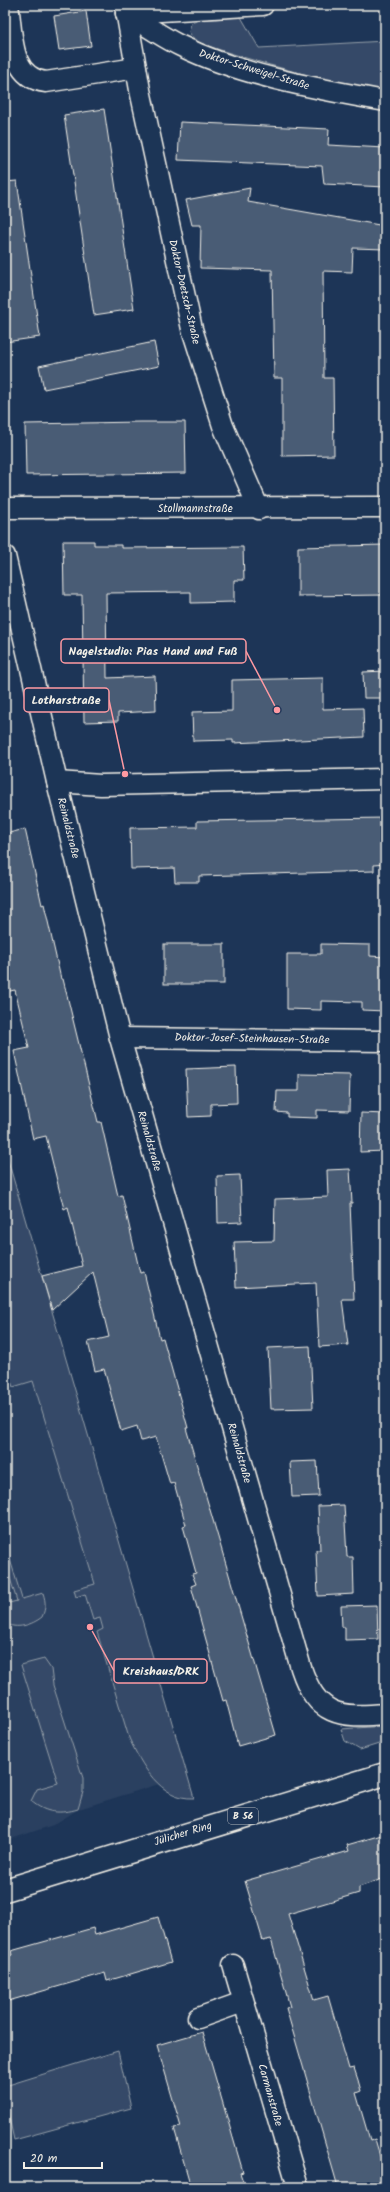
<svg xmlns="http://www.w3.org/2000/svg" width="390" height="2192" font-family="Kalam,sans-serif">
	<style>
		.built { fill: #2a4060 }
		.green { fill: #354a67; stroke: #949ea8 }
		.building { fill: #485b74; stroke: #f4f1e8 }
		.lines { fill: none; stroke-linecap: round; stroke-linejoin: round }
		.street-casing { stroke: #f4f1e8; stroke-width: 23 }
		.primary-casing { stroke: #f4f1e8; stroke-width: 25 }
		.street { stroke: #1d3557; stroke-width: 20 }
		.primary { stroke: #1d3557; stroke-width: 22 }
		.labels { text-anchor: middle; dominant-baseline: central; stroke-width: 3.5; stroke-linejoin: round; paint-order: stroke }
		.shield { fill: #1d3557; stroke: #b4b9bc; stroke-width: 1 }
		.shield-label { font-size: 10px; font-weight: bold; fill: #f4f1e8 }
		.street-label { font-size: 11px; fill: #f4f1e8; stroke: #1d3557 }
		.leader { fill: none; stroke: #ff9aa2; stroke-width: 1.5 }
		.callout-dot { fill: #ff9aa2; stroke: #1d3557; stroke-width: 1.5 }
		.callout { fill: #1d3557; stroke: #ff9aa2; stroke-width: 1.5 }
		.callout-label { font-size: 12px; text-anchor: middle; font-weight: bold; fill: #f4f1e8 }
	</style>
	<rect width="100%" height="100%" fill="#1d3557"/>
	<filter id="ink" filterUnits="userSpaceOnUse"><feTurbulence type="fractalNoise" baseFrequency=".025" numOctaves="2"/><feDisplacementMap in="SourceGraphic" scale="8" xChannelSelector="R" yChannelSelector="G"/><feConvolveMatrix kernelMatrix="1 2 1 2 8 2 1 2 1" color-interpolation-filters="sRGB"/></filter>
	<g filter="url(#ink)">
		<path class="built" d="M 5,1150 L 194,1798 L 179,1796 L 159,1784 L 79,1809 L 53,1825 L 5,1841 Z"/>
		<g class="green">
			<path d="M 241,17 L 259,48 L 385,41 L 385,93 C 322,80 262,64 202,44 L 194,39 L 189,32 L 191,23 L 199,20 Z"/>
			<path d="M 5,1150 L 194,1798 C 160,1800 141,1764 129,1738 L 97,1632 L 103,1629 L 100,1618 L 93,1620 L 85,1594 L 76,1597 L 74,1590 L 95,1584 L 33,1381 L 13,1387 L 5,1361 Z"/>
			<path d="M 5,1543 L 22,1599 L 43,1593 C 46,1602 46,1608 42,1617 C 32,1625 16,1630 5,1623 L 5,1604 L 17,1601 L 5,1562 Z"/>
			<path d="M 44,1659 L 51,1669 L 53,1685 L 83,1778 L 83,1792 L 78,1809 C 61,1814 46,1814 31,1801 L 37,1789 L 58,1783 L 21,1665 Z"/>
			<path d="M 385,1726 L 385,1742 L 360,1750 L 345,1741 L 341,1729 Z"/>
			<path d="M 118,2051 L 131,2108 L 14,2140 L 5,2099 L 5,2086 Z"/>
		</g>
		<g class="building">
			<path d="M 86,11 L 91,46 L 59,50 L 54,16 Z"/>
			<path d="M 104,109 L 134,309 L 94,315 L 64,115 Z"/>
			<path d="M 180,122 L 329,129 L 328,145 L 385,148 L 385,187 L 324,184 L 322,166 L 178,160 Z"/>
			<path d="M 17,181 L 40,337 L 5,342 L 5,182 Z"/>
			<path d="M 250,188 L 248,202 L 385,226 L 385,249 L 353,248 L 352,272 L 323,271 L 324,378 L 333,378 L 334,455 L 282,456 L 282,378 L 274,378 L 272,270 L 200,268 L 201,225 L 192,225 L 186,200 Z"/>
			<path d="M 154,342 L 159,366 L 44,389 L 39,366 Z"/>
			<path d="M 140,422 L 185,422 L 186,473 L 26,475 L 25,424 Z"/>
			<path d="M 63,541 L 94,541 L 94,545 L 121,545 L 121,548 L 243,547 L 244,580 L 234,580 L 234,602 L 191,603 L 191,592 L 106,593 L 107,678 L 155,676 L 156,711 L 118,713 L 118,721 L 84,722 L 82,595 L 64,595 Z"/>
			<path d="M 385,545 L 385,595 L 298,596 L 298,547 Z"/>
			<path d="M 385,671 L 385,698 L 364,698 L 363,672 Z"/>
			<path d="M 323,678 L 323,709 L 363,708 L 364,737 L 233,743 L 233,740 L 193,741 L 192,712 L 232,711 L 232,680 Z"/>
			<path d="M 385,818 L 385,864 L 374,865 L 374,871 L 199,876 L 199,882 L 175,882 L 174,868 L 131,869 L 130,828 L 197,827 L 197,821 Z"/>
			<path d="M 25,829 L 42,905 L 44,904 L 61,979 L 63,979 L 98,1122 L 101,1122 L 118,1196 L 122,1195 L 140,1273 L 144,1272 L 160,1339 L 163,1338 L 188,1428 L 186,1428 L 276,1735 L 238,1746 L 226,1700 L 223,1701 L 191,1586 L 196,1584 L 192,1574 L 196,1573 L 183,1526 L 186,1525 L 174,1483 L 170,1484 L 156,1437 L 141,1441 L 137,1426 L 121,1431 L 104,1369 L 95,1371 L 88,1342 L 109,1337 L 93,1272 L 52,1310 L 42,1276 L 82,1266 L 68,1207 L 64,1209 L 46,1136 L 33,1139 L 14,1051 L 29,1048 L 15,990 L 5,992 L 5,834 Z"/>
			<rect x="164" y="944" width="60" height="40"/>
			<path d="M 321,944 L 370,945 L 370,956 L 385,957 L 385,1011 L 362,1010 L 362,1002 L 321,1001 L 321,1010 L 287,1009 L 287,954 L 321,954 Z"/>
			<path d="M 236,1067 L 237,1103 L 211,1104 L 211,1116 L 188,1117 L 186,1069 Z"/>
			<path d="M 299,1074 L 350,1075 L 349,1111 L 317,1110 L 317,1118 L 287,1117 L 287,1113 L 276,1112 L 277,1091 L 299,1091 Z"/>
			<path d="M 361,1113 L 385,1114 L 385,1151 L 360,1152 Z"/>
			<path d="M 350,1169 L 352,1203 L 350,1203 L 354,1299 L 342,1299 L 348,1345 L 319,1347 L 316,1283 L 236,1287 L 234,1242 L 274,1241 L 275,1199 L 328,1197 L 327,1170 Z"/>
			<path d="M 240,1175 L 242,1222 L 218,1223 L 217,1176 Z"/>
			<path d="M 310,1346 L 313,1408 L 271,1409 L 268,1348 Z"/>
			<path d="M 317,1461 L 319,1496 L 292,1497 L 290,1462 Z"/>
			<path d="M 344,1505 L 347,1557 L 353,1557 L 354,1594 L 318,1596 L 316,1550 L 320,1550 L 318,1506 Z"/>
			<path d="M 377,1605 L 378,1639 L 345,1640 L 345,1627 L 342,1627 L 341,1606 Z"/>
			<path d="M 385,1834 L 385,1878 L 359,1887 L 359,1893 L 288,1914 L 314,2000 L 328,1996 L 349,2069 L 354,2068 L 358,2080 L 361,2091 L 356,2093 L 370,2141 L 375,2139 L 382,2163 L 385,2162 L 385,2187 L 338,2187 L 286,2008 L 290,2007 L 271,1939 L 263,1941 L 245,1881 L 349,1851 L 347,1845 Z"/>
			<path d="M 158,1917 L 171,1962 L 107,1981 L 105,1973 L 5,2002 L 5,1957 L 12,1955 L 11,1951 L 93,1928 L 95,1935 Z"/>
			<path d="M 202,2032 L 243,2172 L 240,2173 L 245,2187 L 191,2187 L 174,2128 L 181,2127 L 157,2045 Z"/>
		</g>
		<g class="lines">
			<g class="street-casing">
				<g id="street">
					<path d="M 8,5 C 13,34 9,78 46,82 L 136,68"/>
					<path d="M 125,5 L 140,90 L 192,329 L 223,426 L 259,509"/>
					<path d="M 126,13 C 144,24 162,37 181,46 C 242,76 319,89 385,101"/>
					<path d="M 126,13 L 263,5"/>
					<path d="M 5,508 L 385,507"/>
					<path d="M 5,556 L 57,782 L 120,1038 L 301,1668 C 317,1716 339,1718 385,1714"/>
					<path d="M 57,782 L 101,785 L 385,779"/>
					<path d="M 120,1038 L 385,1041"/>
					<path d="M 233,1965 L 298,2187"/>
					<path d="M 198,2018 L 243,2002"/>
				</g>
			</g>
			<g class="primary-casing">
				<path id="primary" d="M 5,1890 L 385,1774"/>
			</g>
			<use href="#street" class="street"/>
			<use href="#primary" class="primary"/>
		</g>
	</g>
	<g class="labels">
		<rect class="shield" x="228" y="1808" width="30" height="16" rx="3"/>
		<g class="shield-label">
			<text x="243" y="1816">B 56</text>
		</g>
		<g class="street-label">
			<text transform="translate(254 70) rotate(17)">Doktor-Schweigel-Straße</text>
			<text transform="translate(184 292) rotate(77)">Doktor-Doetsch-Straße</text>
			<text x="195" y="509">Stollmannstraße</text>
			<text transform="translate(68 828) rotate(76)">Reinaldstraße</text>
			<text transform="translate(252 1039) rotate(1)">Doktor-Josef-Steinhausen-Straße</text>
			<text transform="translate(149 1141) rotate(74)">Reinaldstraße</text>
			<text transform="translate(239 1453) rotate(74)">Reinaldstraße</text>
			<text transform="translate(183 1834) rotate(-17)">Jülicher Ring</text>
			<text transform="translate(270 2095) rotate(74)">Carmanstraße</text>
		</g>
	</g>
	<path class="leader" d="M277 710L246 651M125 774L109 700M90 1627L114 1671"/>
	<g class="callout-dot">
		<circle cx="277" cy="710" r="4"/>
		<circle cx="125" cy="774" r="4"/>
		<circle cx="90" cy="1627" r="4"/>
	</g>
	<g class="callout">
		<rect x="61" y="639" width="185" height="24" rx="4"/>
		<rect x="24" y="688" width="85" height="24" rx="4"/>
		<rect x="114" y="1659" width="93" height="24" rx="4"/>
	</g>
	<g class="callout-label">
		<text x="153" y="655">Nagelstudio: Pias Hand und Fuß</text>
		<text x="66" y="704">Lotharstraße</text>
		<text x="161" y="1675">Kreishaus/DRK</text>
	</g>
	<rect width="390" height="2192" fill="none" stroke="#1d3557" stroke-width="20"/>
	<rect x="10" y="10" width="370" height="2172" fill="none" stroke="#f4f1e8" stroke-width="1.5" filter="url(#ink)"/>
	<path d="M24 2162v6h78v-6" fill="none" stroke="#f4f1e8" stroke-width="2"/>
	<text x="30" y="2162" font-size="12" fill="#f4f1e8" stroke="#1d3557" stroke-width="3" paint-order="stroke">20 m</text>
</svg>
